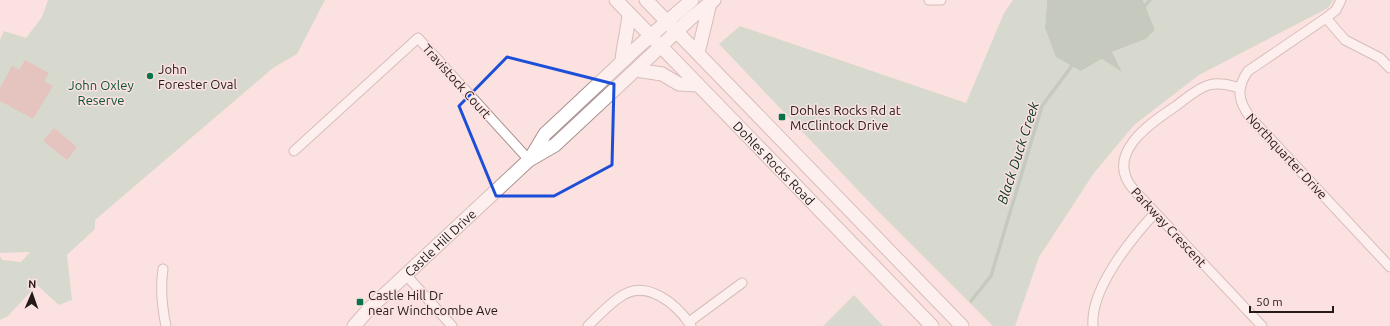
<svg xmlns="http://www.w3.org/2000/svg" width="1390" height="326" font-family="Ubuntu,sans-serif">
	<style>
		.green { fill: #accfbb }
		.water { fill: #85ad97 }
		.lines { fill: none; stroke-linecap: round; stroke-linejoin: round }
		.stream { stroke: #85ad97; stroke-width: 3.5 }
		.building { fill: #cb9d9a }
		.street-casing { stroke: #aa9290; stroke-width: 11 }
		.secondary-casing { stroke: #aa9290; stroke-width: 15 }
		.street { stroke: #fff; stroke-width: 9 }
		.secondary { stroke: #fff; stroke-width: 13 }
		.marked { fill: none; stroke: #1d4ed8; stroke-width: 3; stroke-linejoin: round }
		.poi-dot { fill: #08734b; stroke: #fbe1df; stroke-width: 1.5 }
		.labels { text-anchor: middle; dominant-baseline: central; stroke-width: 3; stroke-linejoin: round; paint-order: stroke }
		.poi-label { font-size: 13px; fill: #231a19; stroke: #fbe1df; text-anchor: start }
		.street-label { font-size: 13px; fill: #231a19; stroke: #fbe1df }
		.park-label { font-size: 13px; fill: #075335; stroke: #fbe1df }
		.water-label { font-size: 14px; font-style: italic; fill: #00351f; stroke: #fbe1df }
	</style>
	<rect width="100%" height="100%" fill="#fbe1df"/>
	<g class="green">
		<path d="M 48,0 L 325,0 L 297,54 L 273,68 L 95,220 L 95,229 L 67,255 L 72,300 L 59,305 L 37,285 L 8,316 L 0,320 L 0,256 L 2,260 L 21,262 L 30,252 L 0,253 L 0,40 L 4,31 L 26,38 L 42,17 Z"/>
		<path d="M 1013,0 L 1047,0 L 1045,28 L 1081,71 L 1102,59 L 1121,71 L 1112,52 L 1146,39 L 1155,30 L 1143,0 L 1333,0 L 1328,8 L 1199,75 L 1134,125 L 1094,173 L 1039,257 L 1015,326 L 993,326 L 872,205 L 719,44 L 740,26 L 966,103 L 1004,13 Z"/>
		<path d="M 854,295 L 883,326 L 823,326 Z"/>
	</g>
	<path class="water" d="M 1047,0 L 1143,0 L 1155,30 L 1146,39 L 1112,52 L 1122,72 L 1102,59 L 1081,71 L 1056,57 L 1045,28 Z"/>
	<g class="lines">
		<g class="stream">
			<path d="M 1142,9 L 1150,0"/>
			<path d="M 971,301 L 991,276 L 1042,106 L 1074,63"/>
		</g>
	</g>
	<g class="building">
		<path d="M 25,60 L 49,73 L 44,81 L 53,86 L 33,119 L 0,101 L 0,88 L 12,66 L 19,70 Z"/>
		<path d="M 54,128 L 77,147 L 67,160 L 43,141 Z"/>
	</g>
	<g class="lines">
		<g class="street-casing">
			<g id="street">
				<path d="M 929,0 L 941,0"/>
				<path d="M 1341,0 L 1336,10 L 1326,18 L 1248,71 C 1236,88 1238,101 1250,117 L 1390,267"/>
				<path d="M 1326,18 L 1345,40 L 1380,58 L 1390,68"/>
				<path d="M 1240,88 C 1230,85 1219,82 1209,85 C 1198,88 1185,99 1176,106 C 1149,124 1103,155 1134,190 L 1262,326"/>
				<path d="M 294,151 L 418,38 L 529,160"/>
				<path d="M 163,269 C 160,289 162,307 166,326"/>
				<path d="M 406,275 L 452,326"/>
				<path d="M 689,322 L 742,283"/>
				<path d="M 588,326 C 598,316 608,305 620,297 C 646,278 677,304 691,326"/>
				<path d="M 1093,326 C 1090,289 1131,239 1155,213"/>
			</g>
		</g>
		<g class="secondary-casing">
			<g id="secondary">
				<path id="s1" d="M 616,0 L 932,326"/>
				<path d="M 646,0 L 962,326"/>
				<path d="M 698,53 L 710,3"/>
				<path d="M 622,61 C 623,45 628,30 629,14"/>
				<path d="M 636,70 L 662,74 L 679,84 L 698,85"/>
				<path d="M 530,159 L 545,134 L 640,45 L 692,0"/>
				<path id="s2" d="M 354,326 L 369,309 L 529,160 L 555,145 L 691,18 L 714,0"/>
			</g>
		</g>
		<use href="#street" class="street"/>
		<use href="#secondary" class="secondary"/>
	</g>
	<path d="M0 0H1390V326H0ZM 507,57 L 614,84 L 612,165 L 554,196 L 496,196 L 459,106 Z" fill="#fbe1df" fill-opacity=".55" fill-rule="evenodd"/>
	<path class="marked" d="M 507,57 L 614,84 L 612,165 L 554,196 L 496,196 L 459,106 Z"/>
	<g class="poi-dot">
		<circle cx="150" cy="76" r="4"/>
		<rect x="778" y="113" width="8" height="8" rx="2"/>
		<rect x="356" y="298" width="8" height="8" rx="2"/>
	</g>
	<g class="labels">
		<g class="poi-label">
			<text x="158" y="69">John<tspan x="158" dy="15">Forester Oval</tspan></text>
			<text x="790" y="110">Dohles Rocks Rd at<tspan x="790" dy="15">McClintock Drive</tspan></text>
			<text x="368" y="295">Castle Hill Dr<tspan x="368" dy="15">near Winchcombe Ave</tspan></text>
		</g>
		<g class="street-label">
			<text transform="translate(457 81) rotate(48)">Travistock Court</text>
			<text transform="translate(1287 156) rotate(47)">Northquarter Drive</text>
			<text stroke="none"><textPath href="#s1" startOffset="227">Dohles Rocks Road</textPath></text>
			<text transform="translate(1169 227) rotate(47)">Parkway Crescent</text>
			<text stroke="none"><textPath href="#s2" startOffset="120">Castle Hill Drive</textPath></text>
		</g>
		<g class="park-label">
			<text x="101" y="85">John Oxley<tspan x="101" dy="15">Reserve</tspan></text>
		</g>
		<g class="water-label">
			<text transform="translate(1018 153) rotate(-72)">Black Duck Creek</text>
		</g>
	</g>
	<g transform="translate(32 294) rotate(2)" stroke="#fbe1df" stroke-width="3" paint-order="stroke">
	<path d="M0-3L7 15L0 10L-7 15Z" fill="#231a19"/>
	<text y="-6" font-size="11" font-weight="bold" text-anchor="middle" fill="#231a19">N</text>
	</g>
	<path d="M1250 306v6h83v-6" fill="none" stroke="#231a19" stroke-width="2"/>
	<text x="1256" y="306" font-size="12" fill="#231a19" stroke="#fbe1df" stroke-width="3" paint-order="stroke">50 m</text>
</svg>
